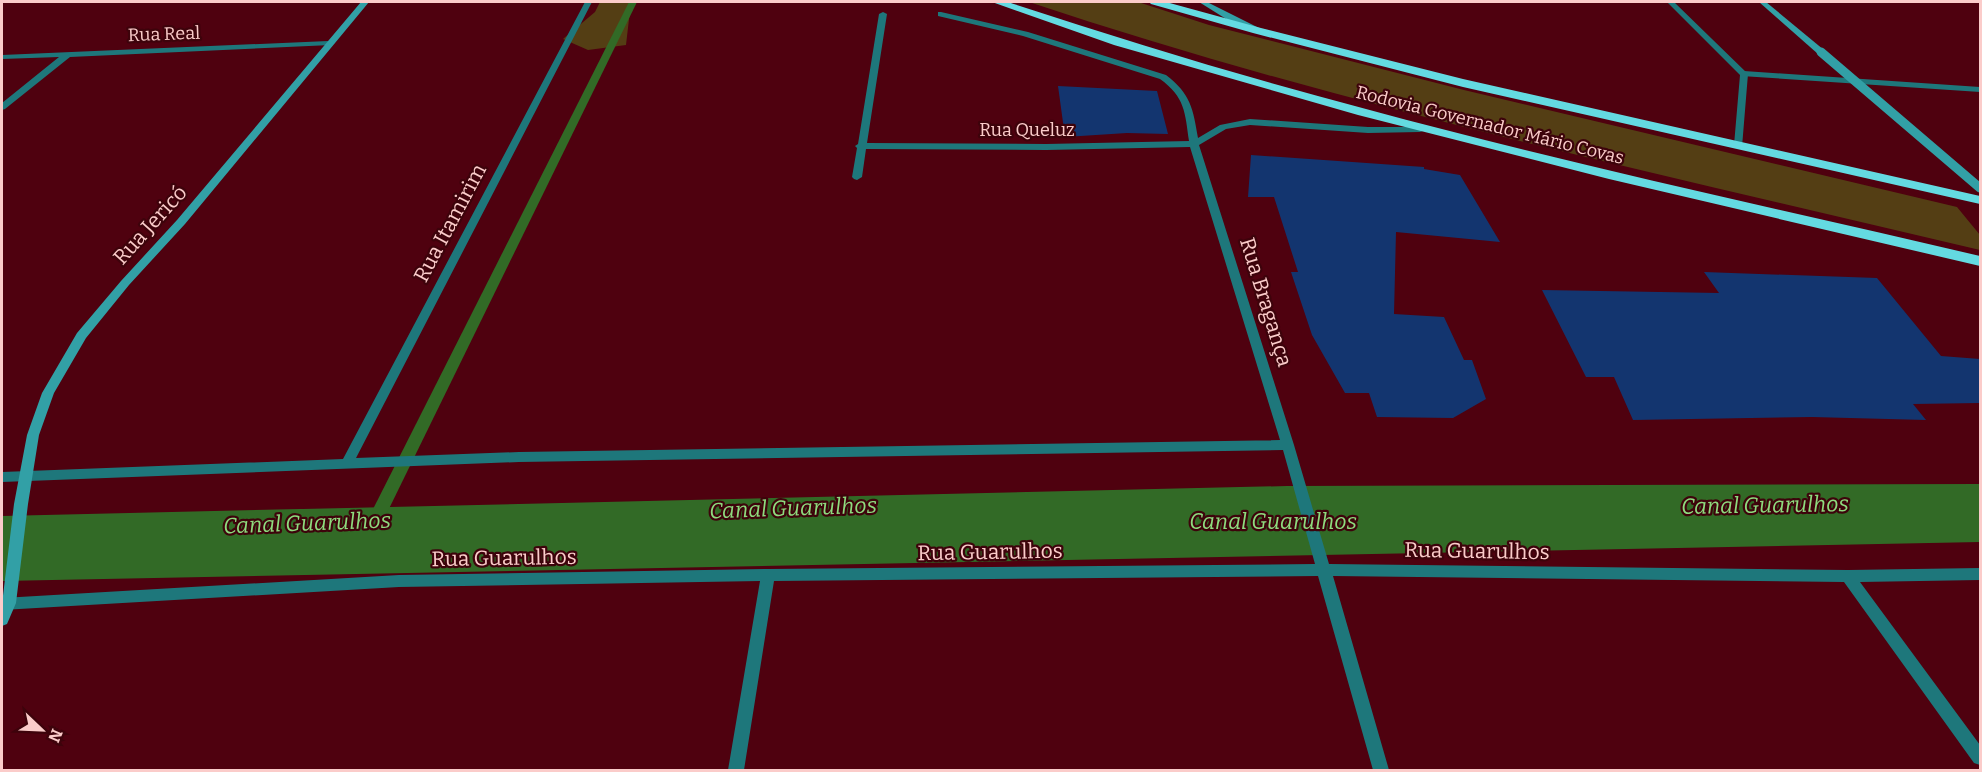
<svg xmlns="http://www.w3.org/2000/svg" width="1982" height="772" font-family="Bitter,serif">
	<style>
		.green { fill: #543e14 }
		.water { fill: #326a26 }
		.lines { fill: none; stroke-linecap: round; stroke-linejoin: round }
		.stream { fill: #326a26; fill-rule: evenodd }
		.building { fill: #13356f }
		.lane { fill: #1e777b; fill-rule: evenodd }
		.street { fill: #1e777b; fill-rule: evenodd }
		.secondary { fill: #32a0a6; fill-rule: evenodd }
		.highway { fill: #64dae1; fill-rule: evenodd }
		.secondary-bridge { stroke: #32a0a6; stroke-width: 9 }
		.labels { text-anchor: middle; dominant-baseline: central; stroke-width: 4.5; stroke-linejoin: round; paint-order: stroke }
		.far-street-label { font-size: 18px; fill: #fbccca; stroke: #3d030b }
		.street-label { font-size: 21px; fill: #fbccca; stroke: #3d030b }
		.water-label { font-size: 22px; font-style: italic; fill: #8edb7e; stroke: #3d030b }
	</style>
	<rect width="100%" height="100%" fill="#4f010f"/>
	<g class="green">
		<path d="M 600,2 L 631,2 L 626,45 L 588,50 L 563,39 L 595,12 Z"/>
		<path d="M 1029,2 L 1138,2 L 1209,25 L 1464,90 L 1957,207 L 1980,235 L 1980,250 C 1662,174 1340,106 1029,2 Z"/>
	</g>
	<path class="water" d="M 1980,484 L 1980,542 L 2,581 L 2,516 L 1287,486 Z"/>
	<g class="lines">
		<path class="stream" d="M 629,2 L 637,2 L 383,521 L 380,525 L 375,527 L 370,525 L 367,521 Z"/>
	</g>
	<g class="building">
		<path d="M 1058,86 L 1157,91 L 1168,134 L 1127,133 L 1065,137 Z"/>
		<path d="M 1251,155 L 1424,167 L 1424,169 L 1460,175 L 1500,242 L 1396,232 L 1394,314 L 1444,317 L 1464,360 L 1472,360 L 1486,399 L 1453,418 L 1377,417 L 1369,393 L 1345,393 L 1312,335 L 1291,272 L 1298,272 L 1274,197 L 1248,197 Z"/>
		<path d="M 1704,272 L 1877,278 L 1941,356 L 1980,359 L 1980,403 L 1913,404 L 1926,420 L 1812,417 L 1633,420 L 1614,377 L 1586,377 L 1542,290 L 1719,293 Z"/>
	</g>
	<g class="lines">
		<path class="lane" d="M 1744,71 L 1980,87 L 1980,92 L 1741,76 L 1740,74 Z"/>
		<g class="street">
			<path d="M 585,2 L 592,2 L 356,458 L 519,452 L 1280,440 L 1190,147 L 1046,150 L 866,149 L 862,177 L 857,180 L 854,179 L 852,177 L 857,148 L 855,146 L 858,144 L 879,14 L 883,12 L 887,14 L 867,143 L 1046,144 L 1189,141 C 1185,112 1185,97 1160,79 L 1023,36 L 938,16 L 938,12 L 941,12 L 1028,32 L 1166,75 C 1191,94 1193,109 1198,138 L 1220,125 L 1250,119 L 1368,127 L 1423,127 L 1423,131 L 1420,132 L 1368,133 L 1250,125 L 1226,129 L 1199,145 L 1294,445 L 1329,564 L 1848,570 L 1980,568 L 1980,580 L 1860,582 L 1980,745 L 1980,765 L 1974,763 L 1844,582 L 1333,576 L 1389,770 L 1373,770 L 1318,576 L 774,581 L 744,770 L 728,770 L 760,581 L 399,587 L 2,610 L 2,598 L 399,575 L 768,569 L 1315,564 L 1283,450 L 519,462 L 2,482 L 2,472 L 343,459 Z"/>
			<path d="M 1667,2 L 1674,2 L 1748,74 L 1742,147 L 1736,147 L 1734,145 L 1740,75 Z"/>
			<path d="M 328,41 L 332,43 L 331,45 L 70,57 L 5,109 L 2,110 L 2,103 L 59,57 L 2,59 L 2,55 Z"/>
		</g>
		<g class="secondary">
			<path d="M 361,2 L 369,2 L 185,224 L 129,285 L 86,338 L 54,393 L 39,435 L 28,504 L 16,603 L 7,624 L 2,626 L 2,604 L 14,504 L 27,435 L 42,393 L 77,333 L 121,281 L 177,220 Z"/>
			<path d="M 1199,2 L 1207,2 L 1259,28 L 1255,30 L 1231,22 Z"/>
			<path d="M 1759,2 L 1766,2 L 1824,50 L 1824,54 L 1818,54 Z"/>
		</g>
		<g class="highway">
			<path d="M 992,2 L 1008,2 C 1126,41 1245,77 1366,109 C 1569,164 1775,208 1980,256 L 1980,266 L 1609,179 L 1358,115 L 1114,45 Z"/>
			<path d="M 1149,2 L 1166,2 L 1261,28 L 1463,79 L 1980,196 L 1980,204 L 1463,87 L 1253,33 L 1151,4 Z"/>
		</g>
		<path class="secondary-bridge" d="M 1821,52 L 1980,188"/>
	</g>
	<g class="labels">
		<g class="far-street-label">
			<text transform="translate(164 34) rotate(-2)">Rua Real</text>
			<text transform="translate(1490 125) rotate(14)">Rodovia Governador Mário Covas</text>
			<text x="1027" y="130">Rua Queluz</text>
		</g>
		<g class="street-label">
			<text transform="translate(450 223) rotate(-62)">Rua Itamirim</text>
			<text transform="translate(150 225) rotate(-48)">Rua Jericó</text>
			<text transform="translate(1266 302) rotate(73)">Rua Bragança</text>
			<text transform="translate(1477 551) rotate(1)">Rua Guarulhos</text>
			<text transform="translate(990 552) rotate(-1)">Rua Guarulhos</text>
			<text transform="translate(504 558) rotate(-1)">Rua Guarulhos</text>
		</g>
		<g class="water-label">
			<text transform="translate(1765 505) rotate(-1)">Canal Guarulhos</text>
			<text transform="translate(793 508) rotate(-2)">Canal Guarulhos</text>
			<text x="1273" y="521">Canal Guarulhos</text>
			<text transform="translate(307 523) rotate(-2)">Canal Guarulhos</text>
		</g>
	</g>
	<rect width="1982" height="772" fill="none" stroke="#fbccca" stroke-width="6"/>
	<g transform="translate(42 730) rotate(113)" stroke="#3d030b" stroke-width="4.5" paint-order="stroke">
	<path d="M0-4.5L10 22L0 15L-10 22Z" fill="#fbccca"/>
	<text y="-9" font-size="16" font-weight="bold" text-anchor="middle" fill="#fbccca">N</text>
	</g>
</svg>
